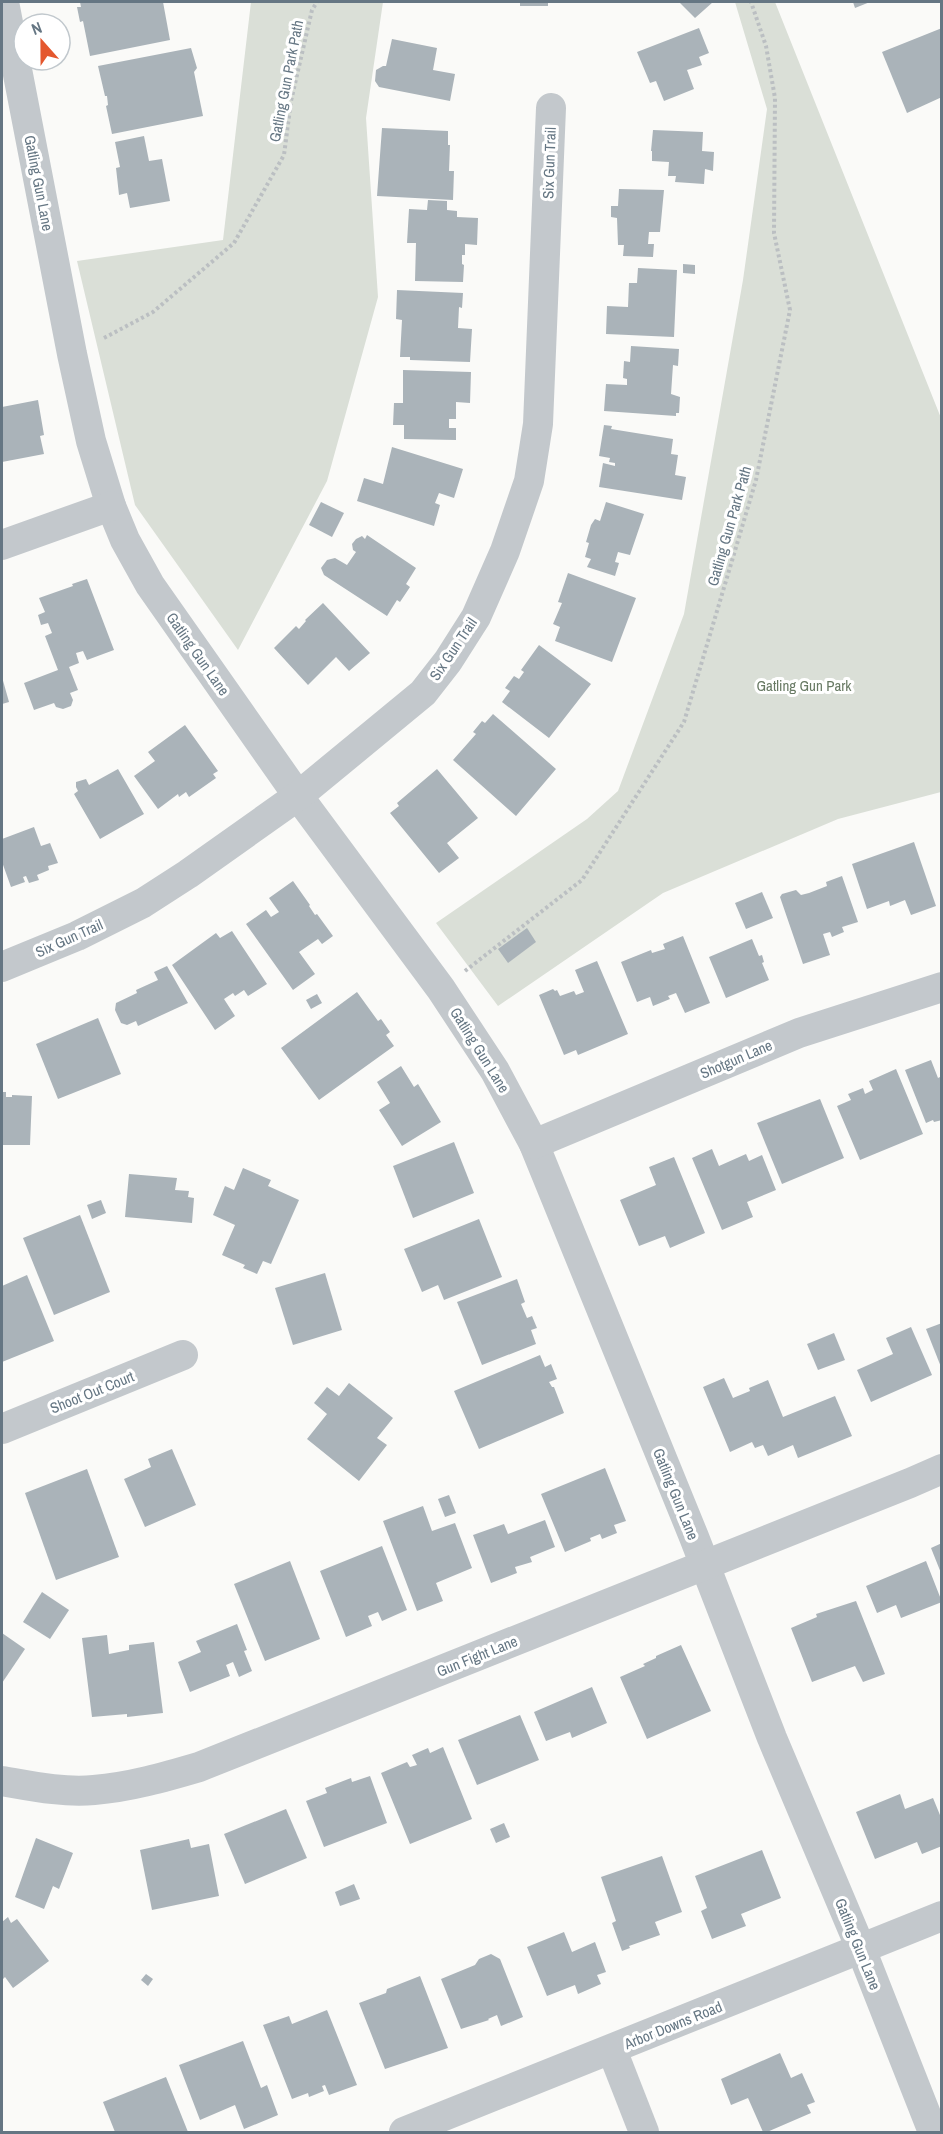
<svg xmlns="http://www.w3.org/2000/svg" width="943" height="2134" font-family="'Archivo Narrow',sans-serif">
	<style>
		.green { fill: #dadfd7 }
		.building { fill: #aab3b9 }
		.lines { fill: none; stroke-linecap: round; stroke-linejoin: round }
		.path { stroke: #bbbfc2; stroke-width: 4; stroke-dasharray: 3 3; stroke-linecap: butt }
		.street { stroke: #c3c8cc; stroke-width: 30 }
		.labels { text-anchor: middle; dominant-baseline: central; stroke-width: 6; stroke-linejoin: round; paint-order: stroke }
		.street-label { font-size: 15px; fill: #657683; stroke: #fff }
		.park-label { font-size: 15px; fill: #687a64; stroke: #fff }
	</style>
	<rect width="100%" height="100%" fill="#fafaf8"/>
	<g class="green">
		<path d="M 251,2 L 383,2 L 366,118 L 378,297 L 327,481 L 238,650 L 135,505 L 77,261 L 223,240 Z"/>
		<path d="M 735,2 L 775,2 L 941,418 L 941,792 L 838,819 L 663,893 L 498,1006 L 436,923 L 587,819 L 618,791 L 684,614 L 743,280 L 767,109 Z"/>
	</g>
	<g class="building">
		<path d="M 80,2 L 163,2 L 170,40 L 90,56 L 83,21 L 80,22 L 77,7 L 81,7 Z"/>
		<rect x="520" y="2" width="28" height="4"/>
		<path d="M 679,2 L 713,2 L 695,18 Z"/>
		<path d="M 853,2 L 870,2 L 855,8 Z"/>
		<path d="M 699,28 L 709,53 L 699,57 L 702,65 L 687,70 L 694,89 L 664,101 L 656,81 L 650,83 L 637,52 Z"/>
		<path d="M 942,28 L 942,97 L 907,113 L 882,52 Z"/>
		<path d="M 392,39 L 437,48 L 433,70 L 455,74 L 450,101 L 379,87 L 375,81 L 376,70 L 383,66 L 386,66 Z"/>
		<path d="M 191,48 L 197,68 L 194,72 L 203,116 L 112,134 L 106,106 L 108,105 L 107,96 L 105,96 L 98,66 Z"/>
		<path d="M 382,128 L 448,131 L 448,145 L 450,145 L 449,171 L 454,171 L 453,200 L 377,196 Z"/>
		<path d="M 653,130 L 703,132 L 702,151 L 714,152 L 713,171 L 705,169 L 704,184 L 675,182 L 676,176 L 668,176 L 669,162 L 652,161 L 652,151 L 651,151 Z"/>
		<path d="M 144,136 L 149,161 L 162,159 L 170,201 L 130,208 L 127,193 L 119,195 L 116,168 L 120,167 L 115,142 Z"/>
		<path d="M 619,189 L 664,190 L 660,232 L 649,232 L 648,244 L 654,244 L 653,257 L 623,256 L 624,245 L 618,245 L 617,218 L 611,217 L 611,206 L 618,206 Z"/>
		<path d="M 428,200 L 447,201 L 447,210 L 457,211 L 457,217 L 478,218 L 477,245 L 465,244 L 465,255 L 462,255 L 462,264 L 464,265 L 463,282 L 415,281 L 416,243 L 407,243 L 409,209 L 427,210 Z"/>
		<path d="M 683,264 L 695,265 L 695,274 L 683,273 Z"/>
		<path d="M 638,268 L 677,270 L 674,337 L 606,334 L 607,306 L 628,307 L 629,283 L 637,283 Z"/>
		<path d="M 397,290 L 463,293 L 462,308 L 459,307 L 458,328 L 472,329 L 470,362 L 410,360 L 410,357 L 400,357 L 402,320 L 396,319 Z"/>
		<path d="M 631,346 L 679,349 L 678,366 L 673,365 L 671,394 L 680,397 L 679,413 L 676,413 L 676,416 L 604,411 L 606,384 L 627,385 L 627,379 L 623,378 L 624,361 L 630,362 Z"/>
		<path d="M 403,370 L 471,372 L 470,403 L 456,402 L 456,419 L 449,419 L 449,428 L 456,428 L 456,440 L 404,439 L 404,425 L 393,425 L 394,403 L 403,403 Z"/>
		<path d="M 38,400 L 44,435 L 40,436 L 44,454 L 2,462 L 2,407 Z"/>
		<path d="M 604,425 L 612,426 L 611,429 L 673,439 L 671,454 L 678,455 L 675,475 L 686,477 L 682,500 L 599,487 L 603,463 L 615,466 L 615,463 L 609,462 L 610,458 L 599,456 Z"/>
		<path d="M 392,447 L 463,469 L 454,498 L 439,493 L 435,503 L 440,505 L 434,526 L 357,501 L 364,478 L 383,484 Z"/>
		<path d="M 321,502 L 344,513 L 332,537 L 309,525 Z"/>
		<path d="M 606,502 L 644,514 L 630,555 L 618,552 L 615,562 L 619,563 L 615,576 L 587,567 L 591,559 L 585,557 L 589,543 L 586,542 L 591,525 L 595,519 L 600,521 Z"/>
		<path d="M 367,535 L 416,568 L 406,584 L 410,587 L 400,602 L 397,600 L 387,616 L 324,575 L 321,568 L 327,560 L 335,558 L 347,565 L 356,552 L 353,550 L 352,544 L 356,539 L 362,536 L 365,539 Z"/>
		<path d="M 568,573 L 636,598 L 612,662 L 555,641 L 560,627 L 553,624 L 562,603 L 558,602 Z"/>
		<path d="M 87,579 L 114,650 L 87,660 L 83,651 L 76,653 L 79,663 L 69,667 L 78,690 L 70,693 L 73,700 L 71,706 L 63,709 L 56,707 L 54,703 L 34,710 L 24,683 L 58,670 L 45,636 L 52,633 L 48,623 L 41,625 L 38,615 L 45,612 L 39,598 L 73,586 L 72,584 Z"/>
		<path d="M 323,603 L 370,653 L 349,671 L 336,657 L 308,685 L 274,648 L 296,626 L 299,629 L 306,621 L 305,620 Z"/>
		<path d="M 539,645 L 591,684 L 549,738 L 502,702 L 510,691 L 505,688 L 514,676 L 519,679 L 524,672 L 521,670 Z"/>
		<path d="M 2,677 L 9,702 L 2,704 Z"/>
		<path d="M 493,714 L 556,769 L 516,816 L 453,760 L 476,734 L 473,732 L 482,721 L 485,723 Z"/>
		<path d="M 185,725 L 218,771 L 213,774 L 216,778 L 189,797 L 186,792 L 179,797 L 178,794 L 158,809 L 134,776 L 155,761 L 148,752 Z"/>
		<path d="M 118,769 L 144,814 L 100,839 L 74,794 L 78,791 L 76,787 L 76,782 L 86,779 L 89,785 Z"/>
		<path d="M 437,769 L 478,818 L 447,843 L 459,858 L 439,873 L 390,813 L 399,806 L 397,803 Z"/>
		<path d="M 34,827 L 41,846 L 50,843 L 58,863 L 48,866 L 49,870 L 37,875 L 39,880 L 29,883 L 26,876 L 23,877 L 25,882 L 11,887 L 2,862 L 2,839 Z"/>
		<path d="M 914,842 L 936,906 L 911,915 L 905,900 L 890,906 L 889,901 L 867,909 L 852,864 Z"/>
		<path d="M 842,876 L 858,922 L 842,927 L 844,932 L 832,937 L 830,932 L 823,934 L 830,955 L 803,964 L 780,897 L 782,894 L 796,890 L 801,895 L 809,893 L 827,886 L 826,882 Z"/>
		<path d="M 293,881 L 310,905 L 309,906 L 315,915 L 317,914 L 333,936 L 322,944 L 318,939 L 299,952 L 315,974 L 293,990 L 246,924 L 266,910 L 271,917 L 279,912 L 269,898 Z"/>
		<path d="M 762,892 L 773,918 L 746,929 L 735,903 Z"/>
		<path d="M 527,928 L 536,942 L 508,963 L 498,949 Z"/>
		<path d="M 232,931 L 267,984 L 248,996 L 244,990 L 235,996 L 233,993 L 224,999 L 235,1016 L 215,1030 L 172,965 L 216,933 L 220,938 Z"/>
		<path d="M 683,936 L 710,1003 L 685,1013 L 676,993 L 668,996 L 670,999 L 653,1006 L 650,997 L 637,1002 L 621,962 L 651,950 L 652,953 L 665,949 L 663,944 Z"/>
		<path d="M 752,939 L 759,956 L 762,955 L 764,962 L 762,963 L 769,980 L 726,998 L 709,957 Z"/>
		<path d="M 597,961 L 628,1034 L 578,1055 L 576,1050 L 564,1055 L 539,995 L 553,989 L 555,991 L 557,990 L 560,996 L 574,991 L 576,995 L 584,992 L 575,970 Z"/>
		<path d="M 167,966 L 188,1003 L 138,1026 L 136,1021 L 127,1025 L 121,1023 L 115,1010 L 116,1003 L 137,993 L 136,990 L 158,980 L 154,972 Z"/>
		<path d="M 357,992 L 378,1021 L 381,1019 L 390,1032 L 386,1035 L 394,1046 L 319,1100 L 281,1048 Z"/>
		<path d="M 317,994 L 322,1003 L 311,1009 L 306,1000 Z"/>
		<path d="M 98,1018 L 121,1074 L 58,1099 L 36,1044 Z"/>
		<path d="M 931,1060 L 938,1078 L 942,1076 L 942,1120 L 934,1122 L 933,1120 L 926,1123 L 905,1070 Z"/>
		<path d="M 401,1066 L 414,1087 L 418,1084 L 441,1122 L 402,1146 L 379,1110 L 390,1103 L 377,1082 Z"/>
		<path d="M 896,1069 L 923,1134 L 860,1160 L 837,1106 L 851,1100 L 848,1094 L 863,1088 L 865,1094 L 873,1090 L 869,1081 Z"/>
		<path d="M 2,1092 L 6,1092 L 6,1097 L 12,1097 L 12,1095 L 32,1096 L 30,1145 L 2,1145 Z"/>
		<path d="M 820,1099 L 844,1158 L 782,1184 L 757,1123 Z"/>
		<path d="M 454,1142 L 474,1193 L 413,1218 L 393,1166 Z"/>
		<path d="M 712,1149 L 719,1166 L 746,1154 L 749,1161 L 762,1155 L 776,1190 L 747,1202 L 753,1217 L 722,1230 L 692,1158 Z"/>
		<path d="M 674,1157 L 705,1233 L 670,1248 L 665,1236 L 639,1246 L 620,1200 L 656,1185 L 649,1167 Z"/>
		<path d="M 243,1168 L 271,1180 L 268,1186 L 299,1200 L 271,1264 L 263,1261 L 257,1274 L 243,1268 L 245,1265 L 222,1255 L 235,1225 L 213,1215 L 225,1186 L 234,1190 Z"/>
		<path d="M 129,1174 L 177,1178 L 175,1190 L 189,1191 L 188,1197 L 194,1198 L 192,1223 L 125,1217 Z"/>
		<path d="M 101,1200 L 106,1213 L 92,1219 L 87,1205 Z"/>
		<path d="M 80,1215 L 110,1292 L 54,1315 L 23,1238 Z"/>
		<path d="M 479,1219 L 502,1277 L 444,1300 L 438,1285 L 422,1292 L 404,1249 Z"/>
		<path d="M 325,1273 L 342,1330 L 293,1345 L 275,1288 Z"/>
		<path d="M 27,1275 L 54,1341 L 2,1362 L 2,1286 Z"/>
		<path d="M 517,1279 L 525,1302 L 521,1304 L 527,1318 L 532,1316 L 537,1328 L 531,1330 L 536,1344 L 482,1365 L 457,1302 Z"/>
		<path d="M 942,1323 L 942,1367 L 941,1367 L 926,1329 Z"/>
		<path d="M 911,1327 L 932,1375 L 871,1402 L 857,1370 L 893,1354 L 886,1338 Z"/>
		<path d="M 834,1333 L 845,1360 L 818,1370 L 807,1344 Z"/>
		<path d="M 540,1355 L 545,1367 L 551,1364 L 557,1379 L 549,1382 L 552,1387 L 554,1387 L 564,1413 L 479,1449 L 454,1391 Z"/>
		<path d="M 724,1378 L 733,1398 L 750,1391 L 749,1388 L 768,1380 L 783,1417 L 835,1396 L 852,1436 L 798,1458 L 793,1445 L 768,1456 L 763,1445 L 755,1448 L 752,1442 L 730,1452 L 703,1387 Z"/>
		<path d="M 349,1383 L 393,1418 L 377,1438 L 387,1445 L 359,1481 L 307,1439 L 327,1414 L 314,1403 L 327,1387 L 339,1396 Z"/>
		<path d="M 172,1449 L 196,1505 L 145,1527 L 124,1479 L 151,1467 L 148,1459 Z"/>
		<path d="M 605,1468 L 626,1521 L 614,1525 L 617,1533 L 602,1539 L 600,1534 L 590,1538 L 591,1541 L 565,1552 L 541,1494 Z"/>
		<path d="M 87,1469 L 119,1557 L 56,1580 L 25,1493 Z"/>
		<path d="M 449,1495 L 456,1513 L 445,1517 L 438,1499 Z"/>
		<path d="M 423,1506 L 432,1531 L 455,1523 L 472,1568 L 436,1583 L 443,1601 L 417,1611 L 383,1521 Z"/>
		<path d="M 545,1520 L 555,1547 L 530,1557 L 532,1562 L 515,1567 L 517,1573 L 491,1583 L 473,1535 L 504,1524 L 508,1534 Z"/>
		<path d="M 942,1543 L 942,1573 L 941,1573 L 931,1548 Z"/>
		<path d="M 382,1546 L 407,1610 L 382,1621 L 378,1612 L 368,1616 L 372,1626 L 346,1637 L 320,1571 Z"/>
		<path d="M 290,1561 L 320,1639 L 265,1661 L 234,1584 Z"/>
		<path d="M 926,1561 L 942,1602 L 901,1618 L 896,1605 L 877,1613 L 866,1586 Z"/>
		<path d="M 42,1592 L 69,1610 L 50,1639 L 23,1622 Z"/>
		<path d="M 856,1601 L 885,1674 L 863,1682 L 855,1666 L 812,1682 L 791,1628 L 817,1617 L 816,1614 Z"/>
		<path d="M 237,1624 L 247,1650 L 244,1651 L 252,1671 L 239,1677 L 233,1662 L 226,1665 L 230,1676 L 190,1692 L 178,1662 L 201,1652 L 196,1641 Z"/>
		<path d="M 2,1633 L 25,1649 L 2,1683 Z"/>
		<path d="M 107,1635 L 109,1654 L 129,1650 L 129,1645 L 154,1642 L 163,1713 L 127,1717 L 127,1714 L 92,1717 L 82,1638 Z"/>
		<path d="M 681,1645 L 711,1711 L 647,1739 L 620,1677 L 645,1666 L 643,1664 L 656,1658 L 656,1656 Z"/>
		<path d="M 592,1687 L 607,1723 L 572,1738 L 570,1732 L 546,1741 L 534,1712 Z"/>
		<path d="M 520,1715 L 539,1760 L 477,1785 L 458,1740 Z"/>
		<path d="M 443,1747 L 472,1819 L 410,1844 L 381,1773 L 407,1762 L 410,1767 L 417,1765 L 412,1755 L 428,1748 L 430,1753 Z"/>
		<path d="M 370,1776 L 387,1823 L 324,1847 L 306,1801 L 327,1793 L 325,1788 L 351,1778 L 352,1782 Z"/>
		<path d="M 900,1794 L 905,1809 L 933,1798 L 942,1820 L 942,1846 L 922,1854 L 917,1842 L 875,1859 L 856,1812 Z"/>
		<path d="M 286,1809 L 307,1858 L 245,1884 L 224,1834 Z"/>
		<path d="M 504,1823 L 510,1837 L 496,1843 L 490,1829 Z"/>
		<path d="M 36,1838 L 73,1853 L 59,1889 L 53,1886 L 44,1909 L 15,1897 Z"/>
		<path d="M 189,1839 L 191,1848 L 209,1844 L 219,1896 L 152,1910 L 140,1850 Z"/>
		<path d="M 762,1850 L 781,1898 L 741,1914 L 746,1926 L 712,1939 L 701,1911 L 707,1908 L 695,1876 Z"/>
		<path d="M 662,1856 L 682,1912 L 655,1922 L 660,1935 L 629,1946 L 630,1948 L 622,1951 L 612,1923 L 616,1921 L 601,1877 Z"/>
		<path d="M 354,1884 L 360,1899 L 340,1906 L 335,1892 Z"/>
		<path d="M 8,1917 L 11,1923 L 17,1919 L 49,1961 L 13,1988 L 5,1977 L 2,1980 L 2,1922 Z"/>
		<path d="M 564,1932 L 572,1952 L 595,1942 L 606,1972 L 597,1975 L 601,1984 L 578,1994 L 575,1985 L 547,1996 L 527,1947 Z"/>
		<path d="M 491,1954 L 500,1959 L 523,2017 L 501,2026 L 497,2015 L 488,2019 L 489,2020 L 461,2029 L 441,1979 L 475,1965 L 479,1959 Z"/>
		<path d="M 146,1974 L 153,1979 L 148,1986 L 141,1980 Z"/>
		<path d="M 420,1976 L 448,2048 L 385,2069 L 359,2003 L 386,1993 L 387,1989 Z"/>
		<path d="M 327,2010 L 357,2085 L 329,2095 L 325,2085 L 322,2086 L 324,2091 L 309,2097 L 308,2093 L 292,2099 L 263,2025 L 289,2016 L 292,2024 Z"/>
		<path d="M 243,2041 L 261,2088 L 267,2085 L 278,2115 L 244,2129 L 235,2105 L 200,2120 L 179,2065 Z"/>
		<path d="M 780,2053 L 791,2078 L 802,2073 L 815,2102 L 807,2105 L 811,2113 L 767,2132 L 763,2132 L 748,2098 L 731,2105 L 721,2079 Z"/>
		<path d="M 166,2077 L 188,2132 L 115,2132 L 103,2102 Z"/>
	</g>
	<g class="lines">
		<g class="path">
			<path d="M 104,338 L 153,312 L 234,243 L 284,155 L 291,101 L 312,10 L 317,2"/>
			<path d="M 465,971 L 582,880 L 684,722 L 756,480 L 790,310 L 774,233 L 775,98 L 766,46 L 751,2"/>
		</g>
		<g class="street">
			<path d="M 4,2 L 72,354 L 91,441 L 111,506 L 125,540 L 150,585 L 298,796 L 441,989 L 495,1071 L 534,1144 L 694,1537 L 772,1738 L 861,1949 L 933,2132"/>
			<path d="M 2,545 L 111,506"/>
			<path d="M 2,967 L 77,936 L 143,903 L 188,874 L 298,796 L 423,693 L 448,661 L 476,617 L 505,551 L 529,481 L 538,424 L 551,108"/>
			<path d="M 534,1144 L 799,1033 L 942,987"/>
			<path d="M 2,1429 L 183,1355"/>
			<path d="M 2,1781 C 31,1786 64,1793 94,1790 C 130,1787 165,1777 199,1767 L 910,1483 L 942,1469"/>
			<path d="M 612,2050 L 644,2132"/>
			<path d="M 404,2132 L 942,1916"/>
		</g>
	</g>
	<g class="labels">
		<g class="street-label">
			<text transform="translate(286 81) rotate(-79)">Gatling Gun Park Path</text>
			<text transform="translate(549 163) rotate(-88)">Six Gun Trail</text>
			<text transform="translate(39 183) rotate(79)">Gatling Gun Lane</text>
			<text transform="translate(729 526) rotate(-74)">Gatling Gun Park Path</text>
			<text transform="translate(453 649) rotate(-56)">Six Gun Trail</text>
			<text transform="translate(198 654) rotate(55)">Gatling Gun Lane</text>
			<text transform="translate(69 938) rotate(-24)">Six Gun Trail</text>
			<text transform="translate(480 1050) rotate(58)">Gatling Gun Lane</text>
			<text transform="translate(736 1059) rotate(-23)">Shotgun Lane</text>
			<text transform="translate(92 1392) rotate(-22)">Shoot Out Court</text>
			<text transform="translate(676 1494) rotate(68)">Gatling Gun Lane</text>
			<text transform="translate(477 1656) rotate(-22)">Gun Fight Lane</text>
			<text transform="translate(858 1944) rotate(68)">Gatling Gun Lane</text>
			<text transform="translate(673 2025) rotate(-22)">Arbor Downs Road</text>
		</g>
		<g class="park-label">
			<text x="804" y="685">Gatling Gun Park</text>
		</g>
	</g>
	<rect width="943" height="2134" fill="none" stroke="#657683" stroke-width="6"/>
	<g transform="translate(42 42) rotate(339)"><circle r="28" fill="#ffffff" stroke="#c1c8cd" stroke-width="1.5"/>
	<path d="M0-4.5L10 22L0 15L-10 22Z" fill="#e4572e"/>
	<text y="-9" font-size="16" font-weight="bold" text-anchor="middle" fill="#657683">N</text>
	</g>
</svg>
